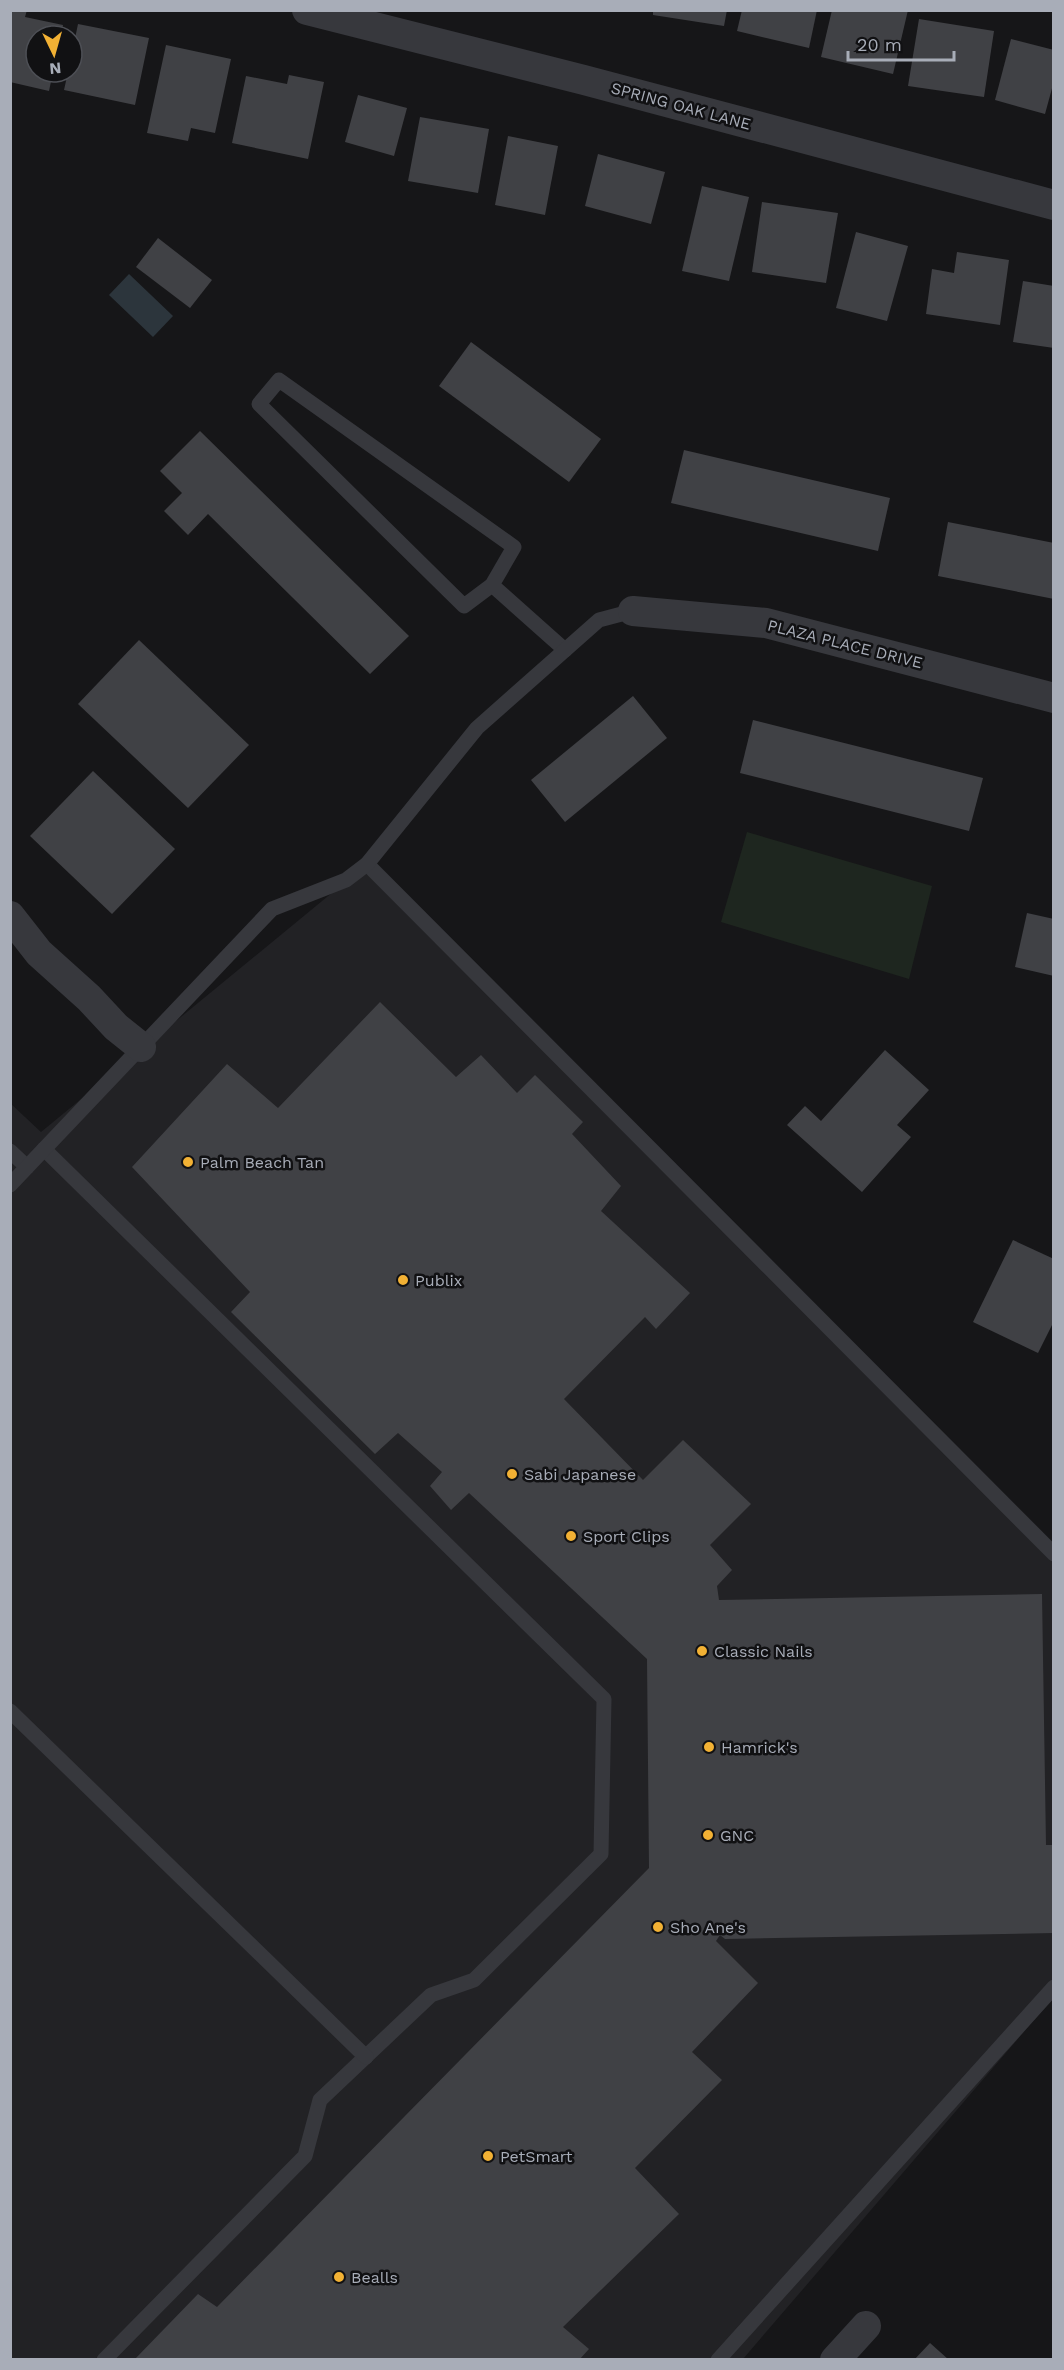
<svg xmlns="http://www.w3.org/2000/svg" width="1064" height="2370" font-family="'Work Sans',sans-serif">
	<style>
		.built { fill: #222225 }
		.green { fill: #1e261f }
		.water { fill: #2c353c }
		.building { fill: #404145 }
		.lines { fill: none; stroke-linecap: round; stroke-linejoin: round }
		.service { stroke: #37383d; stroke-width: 15 }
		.minor { stroke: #37383d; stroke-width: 30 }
		.poi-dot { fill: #f2b134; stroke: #111113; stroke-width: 2 }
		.labels { text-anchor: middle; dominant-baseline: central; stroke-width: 5; stroke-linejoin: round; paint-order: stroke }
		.street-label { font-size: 16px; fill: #a8adb8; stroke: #111113 }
		.poi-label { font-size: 16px; fill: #a8adb8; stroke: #111113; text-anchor: start }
	</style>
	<rect width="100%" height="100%" fill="#161618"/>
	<path class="built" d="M 367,864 L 1053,1554 L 1053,1998 L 743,2359 L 11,2359 L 10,1103 L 41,1132 Z"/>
	<path class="green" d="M 747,832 L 932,886 L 909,979 L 721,922 Z"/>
	<path class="water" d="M 129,274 L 173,316 L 153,337 L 109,295 Z"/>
	<g class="building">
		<path d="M 10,10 L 27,10 L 25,17 L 63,25 L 61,36 L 36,36 L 36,72 L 53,72 L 49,91 L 10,82 Z"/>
		<path d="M 653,10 L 727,10 L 724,26 L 653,15 Z"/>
		<path d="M 742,10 L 817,10 L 809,48 L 737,31 Z"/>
		<path d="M 832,10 L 908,10 L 893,74 L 821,57 Z"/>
		<path d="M 919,19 L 994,31 L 984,97 L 908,86 Z"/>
		<path d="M 78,24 L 149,38 L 135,105 L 64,90 L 68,72 L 72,72 L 72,53 Z"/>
		<path d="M 1011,39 L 1054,50 L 1054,81 L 1045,114 L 995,100 Z"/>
		<path d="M 166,45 L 231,59 L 215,133 L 191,128 L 188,141 L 147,133 Z"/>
		<path d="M 289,75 L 324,82 L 308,159 L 232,143 L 246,76 L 287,84 Z"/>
		<path d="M 358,95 L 407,108 L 394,156 L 345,142 Z"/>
		<path d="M 420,117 L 489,129 L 478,193 L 408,181 Z"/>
		<path d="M 508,136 L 558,146 L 545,215 L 495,205 Z"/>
		<path d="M 598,154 L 665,172 L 651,224 L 585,206 Z"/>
		<path d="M 702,186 L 749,197 L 729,281 L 682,271 Z"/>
		<path d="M 762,202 L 838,213 L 826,283 L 752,272 Z"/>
		<path d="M 856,232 L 908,246 L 887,321 L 836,308 Z"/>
		<path d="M 158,238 L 212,280 L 190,308 L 136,267 Z"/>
		<path d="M 957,252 L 1009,260 L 1000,325 L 926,314 L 932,269 L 954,273 Z"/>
		<path d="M 1023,281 L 1054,286 L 1054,348 L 1013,342 Z"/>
		<path d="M 471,342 L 601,439 L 569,482 L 439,386 Z"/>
		<path d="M 200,431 L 409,636 L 370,674 L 208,514 L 188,535 L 164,511 L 182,493 L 160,471 Z"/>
		<path d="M 684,450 L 890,498 L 878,551 L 671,503 Z"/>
		<path d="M 948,522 L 1054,543 L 1054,599 L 938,576 Z"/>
		<path d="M 139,640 L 249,745 L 188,808 L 78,704 Z"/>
		<path d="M 633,696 L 667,738 L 565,822 L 531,780 Z"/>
		<path d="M 753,720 L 983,778 L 969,831 L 740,773 Z"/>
		<path d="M 93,771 L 175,849 L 112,914 L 30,836 Z"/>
		<path d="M 1027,913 L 1054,919 L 1054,976 L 1015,967 Z"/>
		<path d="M 380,1002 L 456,1077 L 481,1055 L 517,1093 L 535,1075 L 583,1122 L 572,1134 L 621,1186 L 601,1211 L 690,1293 L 656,1329 L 645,1317 L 564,1399 L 643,1480 L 683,1440 L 751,1504 L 710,1545 L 732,1570 L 717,1586 L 719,1600 L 1042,1594 L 1046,1845 L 1054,1845 L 1054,1933 L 725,1939 L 720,1935 L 716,1941 L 758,1983 L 692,2052 L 722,2080 L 635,2168 L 679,2214 L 563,2327 L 589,2349 L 579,2360 L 134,2360 L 198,2294 L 217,2307 L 649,1868 L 647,1659 L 469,1493 L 451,1510 L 430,1486 L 442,1472 L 398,1433 L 375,1454 L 231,1312 L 250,1292 L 132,1167 L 227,1064 L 278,1108 Z"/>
		<path d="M 885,1050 L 929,1090 L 897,1125 L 911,1137 L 862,1192 L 787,1125 L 805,1106 L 821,1121 Z"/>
		<path d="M 1013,1240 L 1054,1259 L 1054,1321 L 1038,1353 L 973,1322 Z"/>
		<path d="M 930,2343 L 949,2360 L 914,2360 Z"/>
	</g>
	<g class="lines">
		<g class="service">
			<path d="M 492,585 L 464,606 L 259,404 L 279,380 L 514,547 L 492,585 L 565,650"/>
			<path d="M 367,864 L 1054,1554"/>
			<path d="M 44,1149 L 604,1699 L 601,1854 L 474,1980 L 431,1995 L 320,2100 L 305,2156 L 104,2360"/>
			<path d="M 10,1151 L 27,1167"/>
			<path d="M 10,1185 L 272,909 L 346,880 L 367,864 L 477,728 L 599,620 L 633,611"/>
			<path d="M 10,1711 L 366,2057"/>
			<path d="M 718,2360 L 1054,1987"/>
		</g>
		<g class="minor">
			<path d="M 307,10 L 584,80 L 1054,205"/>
			<path d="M 633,611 L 766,623 L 1054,698"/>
			<path d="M 10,916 L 39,953 L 89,998 L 116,1027 L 141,1047"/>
			<path d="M 835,2360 L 866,2326"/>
		</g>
	</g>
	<g class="poi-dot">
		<circle cx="188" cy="1162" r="6"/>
		<circle cx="403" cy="1280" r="6"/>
		<circle cx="512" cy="1474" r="6"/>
		<circle cx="571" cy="1536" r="6"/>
		<circle cx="702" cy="1651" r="6"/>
		<circle cx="709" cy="1747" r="6"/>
		<circle cx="708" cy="1835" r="6"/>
		<circle cx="658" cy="1927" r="6"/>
		<circle cx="488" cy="2156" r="6"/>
		<circle cx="339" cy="2277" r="6"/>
	</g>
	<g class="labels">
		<g class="street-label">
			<text transform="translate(681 106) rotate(15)">SPRING OAK LANE</text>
			<text transform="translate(845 644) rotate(14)">PLAZA PLACE DRIVE</text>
		</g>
		<g class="poi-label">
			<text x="200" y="1162">Palm Beach Tan</text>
			<text x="415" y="1280">Publix</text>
			<text x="524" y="1474">Sabi Japanese</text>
			<text x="583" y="1536">Sport Clips</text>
			<text x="714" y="1651">Classic Nails</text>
			<text x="721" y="1747">Hamrick's</text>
			<text x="720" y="1835">GNC</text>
			<text x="670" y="1927">Sho Ane's</text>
			<text x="500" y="2156">PetSmart</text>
			<text x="351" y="2277">Bealls</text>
		</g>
	</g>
	<rect width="1064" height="2370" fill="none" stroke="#a8adb8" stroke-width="24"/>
	<g transform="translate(54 54) rotate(175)"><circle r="28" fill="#111113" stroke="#4d4f55" stroke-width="1.5"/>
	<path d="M0-4.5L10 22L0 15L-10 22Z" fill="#f2b134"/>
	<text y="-9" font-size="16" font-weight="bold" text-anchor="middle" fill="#a8adb8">N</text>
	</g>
	<path d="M848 51v9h106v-9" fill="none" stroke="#a8adb8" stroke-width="3"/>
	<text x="857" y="51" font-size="18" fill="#a8adb8" stroke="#111113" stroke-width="4.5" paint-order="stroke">20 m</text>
</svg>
